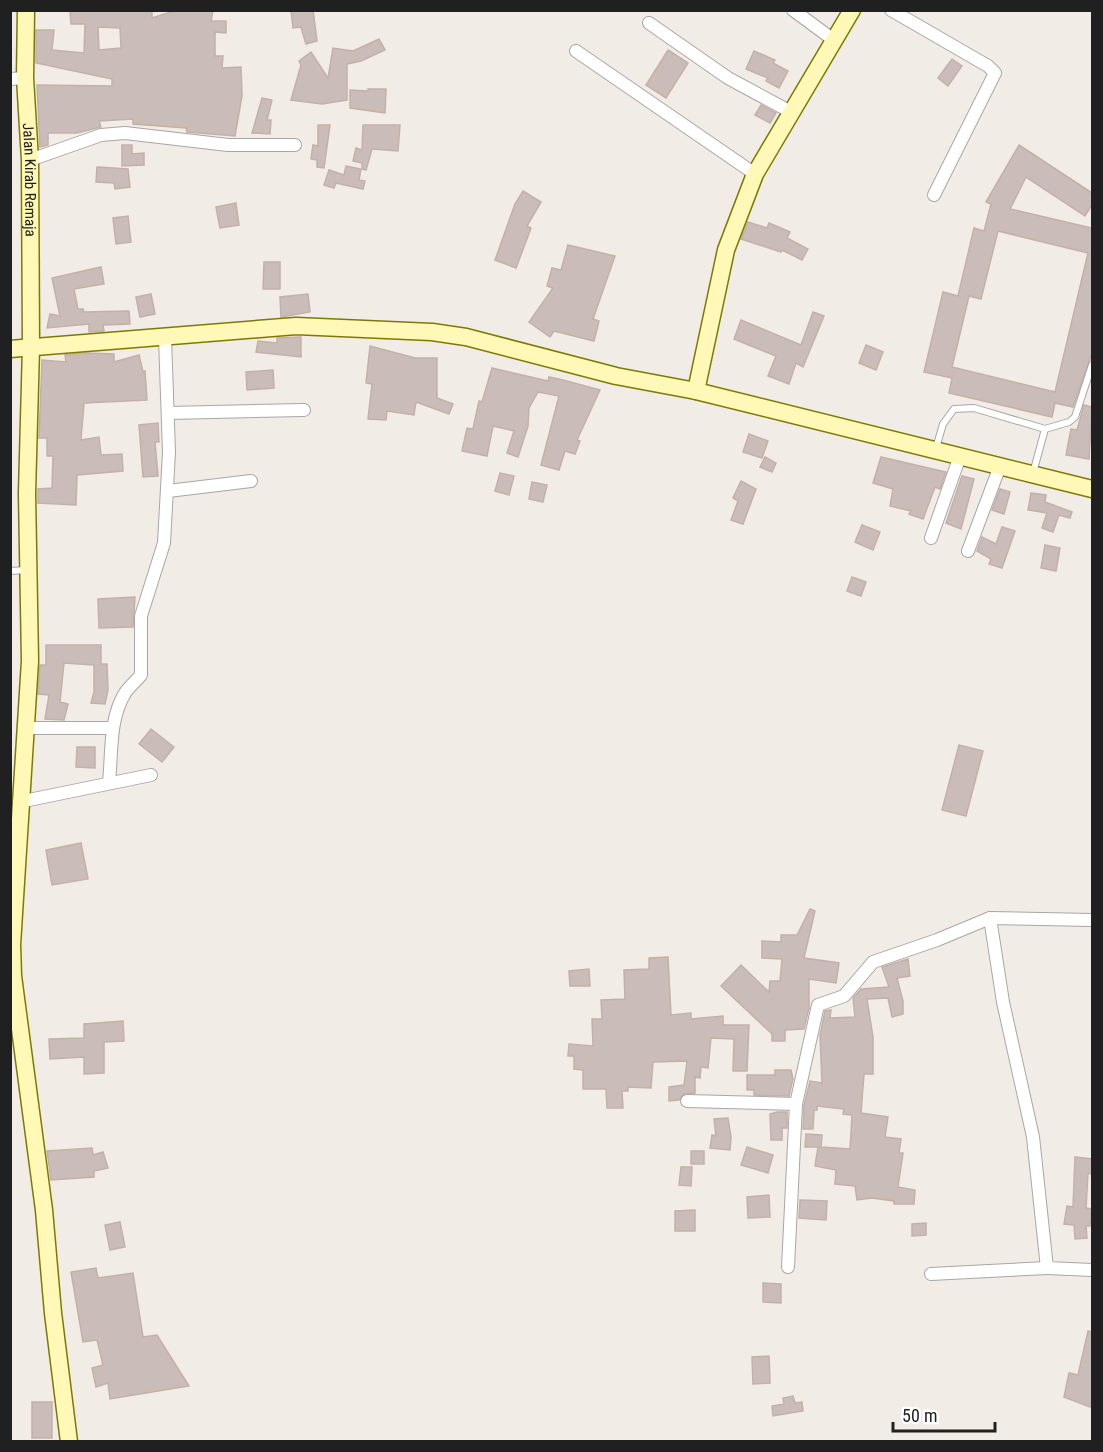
<svg xmlns="http://www.w3.org/2000/svg" width="1103" height="1452" font-family="'Roboto Condensed',sans-serif">
	<style>
		.building { fill: #cabdb9; stroke: #c5b0a7; stroke-width: 1.5; fill-rule: evenodd }
		.lines { fill: none; stroke-linecap: round; stroke-linejoin: round }
		.lane-casing { stroke: #a7a7a7; stroke-width: 8 }
		.street-casing { stroke: #a7a7a7; stroke-width: 14 }
		.secondary-casing { stroke: #7e7a00; stroke-width: 19 }
		.lane { stroke: #fff; stroke-width: 6 }
		.street { stroke: #fff; stroke-width: 12 }
		.secondary { stroke: #fff8b7; stroke-width: 16 }
		.labels { text-anchor: middle; dominant-baseline: central; stroke-width: 6; stroke-linejoin: round; paint-order: stroke }
		.street-label { font-size: 15px; fill: #202020; stroke: #fff }
	</style>
	<rect width="100%" height="100%" fill="#f1ece6"/>
	<g class="building">
		<path d="M 70,10 L 152,10 L 152,18 L 177,10 L 213,10 L 211,21 L 226,21 L 226,33 L 215,32 L 215,56 L 223,56 L 222,68 L 241,67 L 242,96 L 235,136 L 187,132 L 186,128 L 133,124 L 133,119 L 99,121 L 101,127 L 77,133 L 48,133 L 48,145 L 40,147 L 37,85 L 112,86 L 112,79 L 36,63 L 36,30 L 54,30 L 52,50 L 84,53 L 85,24 L 71,24 ZM 98,27 L 120,28 L 121,48 L 99,50 Z"/>
		<path d="M 291,10 L 313,10 L 317,41 L 306,44 L 301,27 L 293,28 Z"/>
		<path d="M 379,39 L 385,50 L 361,61 L 347,64 L 347,100 L 322,104 L 291,100 L 301,65 L 299,61 L 311,52 L 328,78 L 333,48 L 353,51 Z"/>
		<path d="M 668,50 L 688,63 L 666,98 L 646,85 Z"/>
		<path d="M 754,51 L 775,60 L 773,63 L 788,71 L 779,88 L 766,81 L 768,78 L 746,69 Z"/>
		<path d="M 952,59 L 962,66 L 948,86 L 938,78 Z"/>
		<path d="M 368,89 L 386,89 L 385,113 L 350,108 L 350,90 L 368,91 Z"/>
		<path d="M 262,98 L 272,100 L 267,120 L 271,120 L 270,134 L 252,133 Z"/>
		<path d="M 761,105 L 776,113 L 770,123 L 755,115 Z"/>
		<path d="M 318,125 L 330,125 L 324,168 L 317,167 L 317,160 L 311,159 L 313,145 L 318,146 Z"/>
		<path d="M 363,125 L 400,125 L 398,151 L 372,149 L 366,170 L 362,169 L 362,163 L 353,161 L 356,148 L 362,150 Z"/>
		<path d="M 122,145 L 132,145 L 132,154 L 144,153 L 144,165 L 122,166 Z"/>
		<path d="M 1019,145 L 1092,193 L 1092,205 L 1085,216 L 1026,177 L 1010,209 L 1092,228 L 1092,353 L 1073,407 L 1055,403 L 1052,417 L 949,393 L 952,378 L 924,372 L 943,292 L 958,296 L 974,228 L 984,231 L 991,204 L 986,202 ZM 998,231 L 1088,253 L 1055,392 L 952,367 L 969,296 L 981,299 Z"/>
		<path d="M 346,166 L 361,169 L 359,180 L 365,181 L 363,189 L 336,183 L 334,188 L 324,185 L 329,170 L 344,175 Z"/>
		<path d="M 97,167 L 128,169 L 130,187 L 115,189 L 114,183 L 96,182 Z"/>
		<path d="M 523,191 L 541,202 L 527,226 L 531,228 L 516,268 L 495,260 L 515,204 Z"/>
		<path d="M 236,203 L 239,225 L 220,228 L 216,207 Z"/>
		<path d="M 128,216 L 131,242 L 116,244 L 113,218 Z"/>
		<path d="M 748,222 L 767,228 L 769,223 L 790,232 L 787,238 L 808,249 L 802,260 L 782,250 L 781,252 L 741,239 Z"/>
		<path d="M 568,245 L 615,256 L 593,319 L 599,321 L 594,341 L 554,331 L 550,337 L 529,322 L 553,288 L 547,286 L 552,268 L 561,270 Z"/>
		<path d="M 264,262 L 280,262 L 280,289 L 263,289 Z"/>
		<path d="M 101,267 L 104,284 L 74,289 L 78,309 L 83,309 L 84,312 L 129,311 L 130,324 L 103,325 L 104,331 L 89,332 L 89,324 L 47,328 L 50,314 L 60,316 L 52,278 Z"/>
		<path d="M 151,294 L 155,314 L 140,317 L 136,297 Z"/>
		<path d="M 308,294 L 310,312 L 281,317 L 280,297 Z"/>
		<path d="M 813,312 L 824,316 L 803,367 L 796,363 L 789,384 L 768,376 L 776,356 L 734,339 L 741,320 L 801,345 Z"/>
		<path d="M 301,337 L 301,357 L 256,352 L 258,341 L 277,343 L 277,338 Z"/>
		<path d="M 866,345 L 883,352 L 876,370 L 859,363 Z"/>
		<path d="M 370,346 L 415,358 L 437,358 L 437,398 L 453,404 L 449,414 L 416,402 L 414,415 L 387,411 L 386,420 L 368,419 L 372,384 L 366,383 Z"/>
		<path d="M 85,353 L 114,354 L 114,362 L 139,355 L 143,372 L 145,371 L 147,400 L 84,403 L 81,440 L 99,437 L 101,455 L 122,454 L 123,471 L 77,475 L 76,505 L 38,503 L 38,489 L 52,488 L 53,456 L 47,456 L 47,438 L 39,438 L 42,360 L 66,362 L 65,355 Z"/>
		<path d="M 492,368 L 548,381 L 549,377 L 563,380 L 600,390 L 577,440 L 580,441 L 575,454 L 565,451 L 559,470 L 541,465 L 559,396 L 538,392 L 529,408 L 528,426 L 518,457 L 507,453 L 514,431 L 493,426 L 487,456 L 462,451 L 467,428 L 473,429 L 479,401 L 482,402 Z"/>
		<path d="M 273,370 L 274,388 L 247,390 L 246,372 Z"/>
		<path d="M 1084,405 L 1092,407 L 1089,459 L 1066,455 L 1071,429 L 1077,430 Z"/>
		<path d="M 158,423 L 159,442 L 155,442 L 158,476 L 143,477 L 139,425 Z"/>
		<path d="M 749,434 L 768,441 L 762,458 L 743,452 Z"/>
		<path d="M 765,457 L 776,463 L 772,472 L 760,467 Z"/>
		<path d="M 881,457 L 946,472 L 940,489 L 935,487 L 923,519 L 909,514 L 911,511 L 890,506 L 893,489 L 873,483 Z"/>
		<path d="M 500,473 L 514,476 L 509,495 L 495,491 Z"/>
		<path d="M 962,476 L 974,479 L 961,529 L 946,523 Z"/>
		<path d="M 741,481 L 756,489 L 743,524 L 731,520 L 738,501 L 733,498 Z"/>
		<path d="M 532,482 L 547,485 L 543,502 L 529,499 Z"/>
		<path d="M 1000,489 L 1010,492 L 1004,514 L 992,510 Z"/>
		<path d="M 1031,493 L 1046,495 L 1045,502 L 1072,512 L 1070,518 L 1059,515 L 1053,532 L 1042,528 L 1047,513 L 1028,510 Z"/>
		<path d="M 862,525 L 880,532 L 873,550 L 855,542 Z"/>
		<path d="M 1002,527 L 1015,531 L 1002,568 L 989,564 L 991,559 L 977,551 L 982,537 L 996,544 Z"/>
		<path d="M 1045,545 L 1060,548 L 1056,571 L 1041,568 Z"/>
		<path d="M 852,577 L 866,582 L 861,596 L 847,591 Z"/>
		<path d="M 135,597 L 133,627 L 99,628 L 98,599 Z"/>
		<path d="M 46,645 L 101,645 L 101,664 L 107,664 L 108,690 L 105,704 L 91,703 L 94,692 L 94,665 L 64,663 L 60,702 L 68,704 L 64,720 L 45,719 L 49,695 L 38,694 L 40,665 L 46,665 Z"/>
		<path d="M 151,729 L 174,747 L 162,762 L 139,744 Z"/>
		<path d="M 959,745 L 983,751 L 966,816 L 942,810 Z"/>
		<path d="M 77,747 L 95,747 L 95,768 L 76,767 Z"/>
		<path d="M 81,843 L 88,879 L 52,885 L 46,850 Z"/>
		<path d="M 810,909 L 815,911 L 804,958 L 839,963 L 836,983 L 809,979 L 809,1008 L 804,1029 L 785,1030 L 785,1041 L 772,1041 L 772,1034 L 721,986 L 741,965 L 769,992 L 770,981 L 780,981 L 782,959 L 762,958 L 762,941 L 781,942 L 781,935 L 797,935 Z"/>
		<path d="M 668,957 L 671,1015 L 691,1013 L 691,1019 L 723,1016 L 723,1025 L 749,1025 L 747,1071 L 733,1071 L 734,1039 L 711,1038 L 708,1068 L 701,1067 L 700,1078 L 695,1077 L 695,1093 L 684,1094 L 679,1100 L 669,1101 L 669,1087 L 684,1085 L 687,1061 L 653,1062 L 651,1088 L 628,1087 L 628,1091 L 622,1091 L 623,1108 L 607,1108 L 606,1089 L 583,1089 L 583,1070 L 574,1069 L 574,1056 L 568,1056 L 569,1044 L 593,1046 L 592,1019 L 602,1019 L 601,1000 L 625,999 L 624,970 L 649,969 L 649,958 Z"/>
		<path d="M 908,959 L 910,976 L 897,978 L 903,1001 L 903,1014 L 892,1017 L 888,998 L 867,999 L 873,1037 L 873,1074 L 864,1074 L 861,1113 L 888,1117 L 885,1137 L 901,1139 L 899,1153 L 903,1153 L 898,1187 L 915,1190 L 914,1204 L 894,1204 L 894,1201 L 872,1198 L 857,1200 L 855,1186 L 835,1184 L 836,1170 L 815,1166 L 818,1147 L 805,1147 L 806,1134 L 822,1135 L 821,1147 L 850,1149 L 852,1115 L 843,1114 L 844,1109 L 817,1106 L 817,1110 L 814,1110 L 813,1129 L 803,1129 L 804,1105 L 810,1081 L 822,1083 L 820,1035 L 825,1011 L 831,1010 L 830,1018 L 855,1017 L 853,998 L 861,989 L 889,987 L 882,967 Z"/>
		<path d="M 589,969 L 590,986 L 570,986 L 569,971 Z"/>
		<path d="M 123,1021 L 124,1041 L 104,1042 L 104,1073 L 84,1074 L 84,1057 L 50,1059 L 49,1039 L 84,1038 L 84,1024 Z"/>
		<path d="M 775,1070 L 791,1070 L 793,1079 L 789,1096 L 754,1095 L 754,1090 L 747,1090 L 747,1075 L 775,1075 Z"/>
		<path d="M 777,1112 L 787,1112 L 787,1128 L 782,1128 L 782,1140 L 771,1140 L 770,1114 Z"/>
		<path d="M 728,1118 L 731,1137 L 730,1150 L 710,1148 L 712,1135 L 716,1136 L 714,1119 Z"/>
		<path d="M 747,1147 L 773,1155 L 768,1173 L 741,1165 Z"/>
		<path d="M 92,1148 L 93,1155 L 103,1152 L 108,1168 L 94,1171 L 94,1177 L 51,1180 L 47,1151 Z"/>
		<rect x="691" y="1151" width="13" height="13"/>
		<path d="M 1075,1157 L 1092,1159 L 1092,1174 L 1088,1173 L 1086,1208 L 1092,1209 L 1090,1226 L 1086,1226 L 1087,1238 L 1075,1239 L 1074,1225 L 1064,1224 L 1067,1206 L 1073,1207 Z"/>
		<path d="M 681,1167 L 692,1167 L 691,1186 L 679,1185 Z"/>
		<path d="M 769,1195 L 770,1217 L 748,1218 L 747,1197 Z"/>
		<path d="M 800,1200 L 827,1201 L 826,1220 L 799,1218 Z"/>
		<path d="M 695,1210 L 695,1231 L 675,1231 L 675,1211 Z"/>
		<path d="M 120,1222 L 125,1247 L 110,1250 L 105,1225 Z"/>
		<path d="M 926,1223 L 926,1235 L 912,1236 L 912,1224 Z"/>
		<path d="M 96,1268 L 98,1278 L 133,1273 L 143,1337 L 157,1335 L 189,1386 L 110,1399 L 108,1383 L 96,1387 L 92,1368 L 103,1365 L 97,1340 L 83,1342 L 71,1272 Z"/>
		<path d="M 763,1283 L 781,1284 L 781,1303 L 763,1302 Z"/>
		<path d="M 1088,1331 L 1092,1332 L 1092,1399 L 1090,1407 L 1064,1397 L 1069,1373 L 1078,1375 Z"/>
		<path d="M 769,1356 L 770,1383 L 753,1384 L 752,1357 Z"/>
		<path d="M 793,1396 L 795,1403 L 802,1402 L 803,1411 L 773,1416 L 772,1406 L 784,1404 L 783,1398 Z"/>
		<rect x="32" y="1402" width="20" height="36"/>
	</g>
	<g class="lines">
		<g class="lane-casing">
			<g id="lane">
				<path d="M 936,448 L 943,424 L 954,409 L 974,408 L 1045,429"/>
				<path d="M 1033,473 L 1045,429 L 1069,422 L 1075,417 L 1092,365"/>
				<path d="M 10,571 L 27,570"/>
			</g>
		</g>
		<g class="street-casing">
			<g id="street">
				<path d="M 793,10 L 835,41"/>
				<path d="M 891,10 L 988,66 L 995,73 L 934,195"/>
				<path d="M 649,23 L 728,78 L 791,112"/>
				<path d="M 576,51 L 755,174"/>
				<path d="M 10,79 L 25,78"/>
				<path d="M 30,160 L 101,135 L 125,133 L 228,145 L 295,145"/>
				<path d="M 169,413 L 304,410"/>
				<path d="M 168,491 L 251,481"/>
				<path d="M 931,538 L 960,456"/>
				<path d="M 968,551 L 1000,466"/>
				<path d="M 27,728 L 113,728"/>
				<path d="M 109,782 C 112,753 109,719 125,693 C 129,687 136,681 141,675 L 141,616 L 164,543 L 169,452 L 165,338"/>
				<path d="M 19,802 L 151,775"/>
				<path d="M 990,918 L 1003,1002 L 1033,1137 L 1047,1268 L 1092,1270"/>
				<path d="M 687,1101 L 796,1104"/>
				<path d="M 788,1267 L 796,1104 L 818,1005 L 844,996 L 873,962 L 937,940 L 990,918 L 1092,920"/>
				<path d="M 931,1274 L 1047,1268"/>
			</g>
		</g>
		<g class="secondary-casing">
			<g id="secondary">
				<path id="s1" d="M 26,10 L 25,78 L 30,160 L 31,347 L 27,493 L 30,661 L 12,945 L 13,976 L 44,1210 L 53,1313 L 69,1442"/>
				<path d="M 10,349 L 296,326 L 432,332 L 466,337 L 616,376 L 696,391 L 1092,489"/>
				<path d="M 696,391 L 726,250 L 755,174 L 852,10"/>
			</g>
		</g>
		<use href="#lane" class="lane"/>
		<use href="#street" class="street"/>
		<use href="#secondary" class="secondary"/>
	</g>
	<g class="labels">
		<g class="street-label">
			<text stroke="none"><textPath href="#s1" startOffset="170">Jalan Kirab Remaja</textPath></text>
		</g>
	</g>
	<rect width="1103" height="1452" fill="none" stroke="#202020" stroke-width="24"/>
	<path d="M893 1422v9h102v-9" fill="none" stroke="#202020" stroke-width="3"/>
	<text x="902" y="1422" font-size="18" fill="#202020" stroke="#ffffff" stroke-width="4.5" paint-order="stroke">50 m</text>
</svg>
